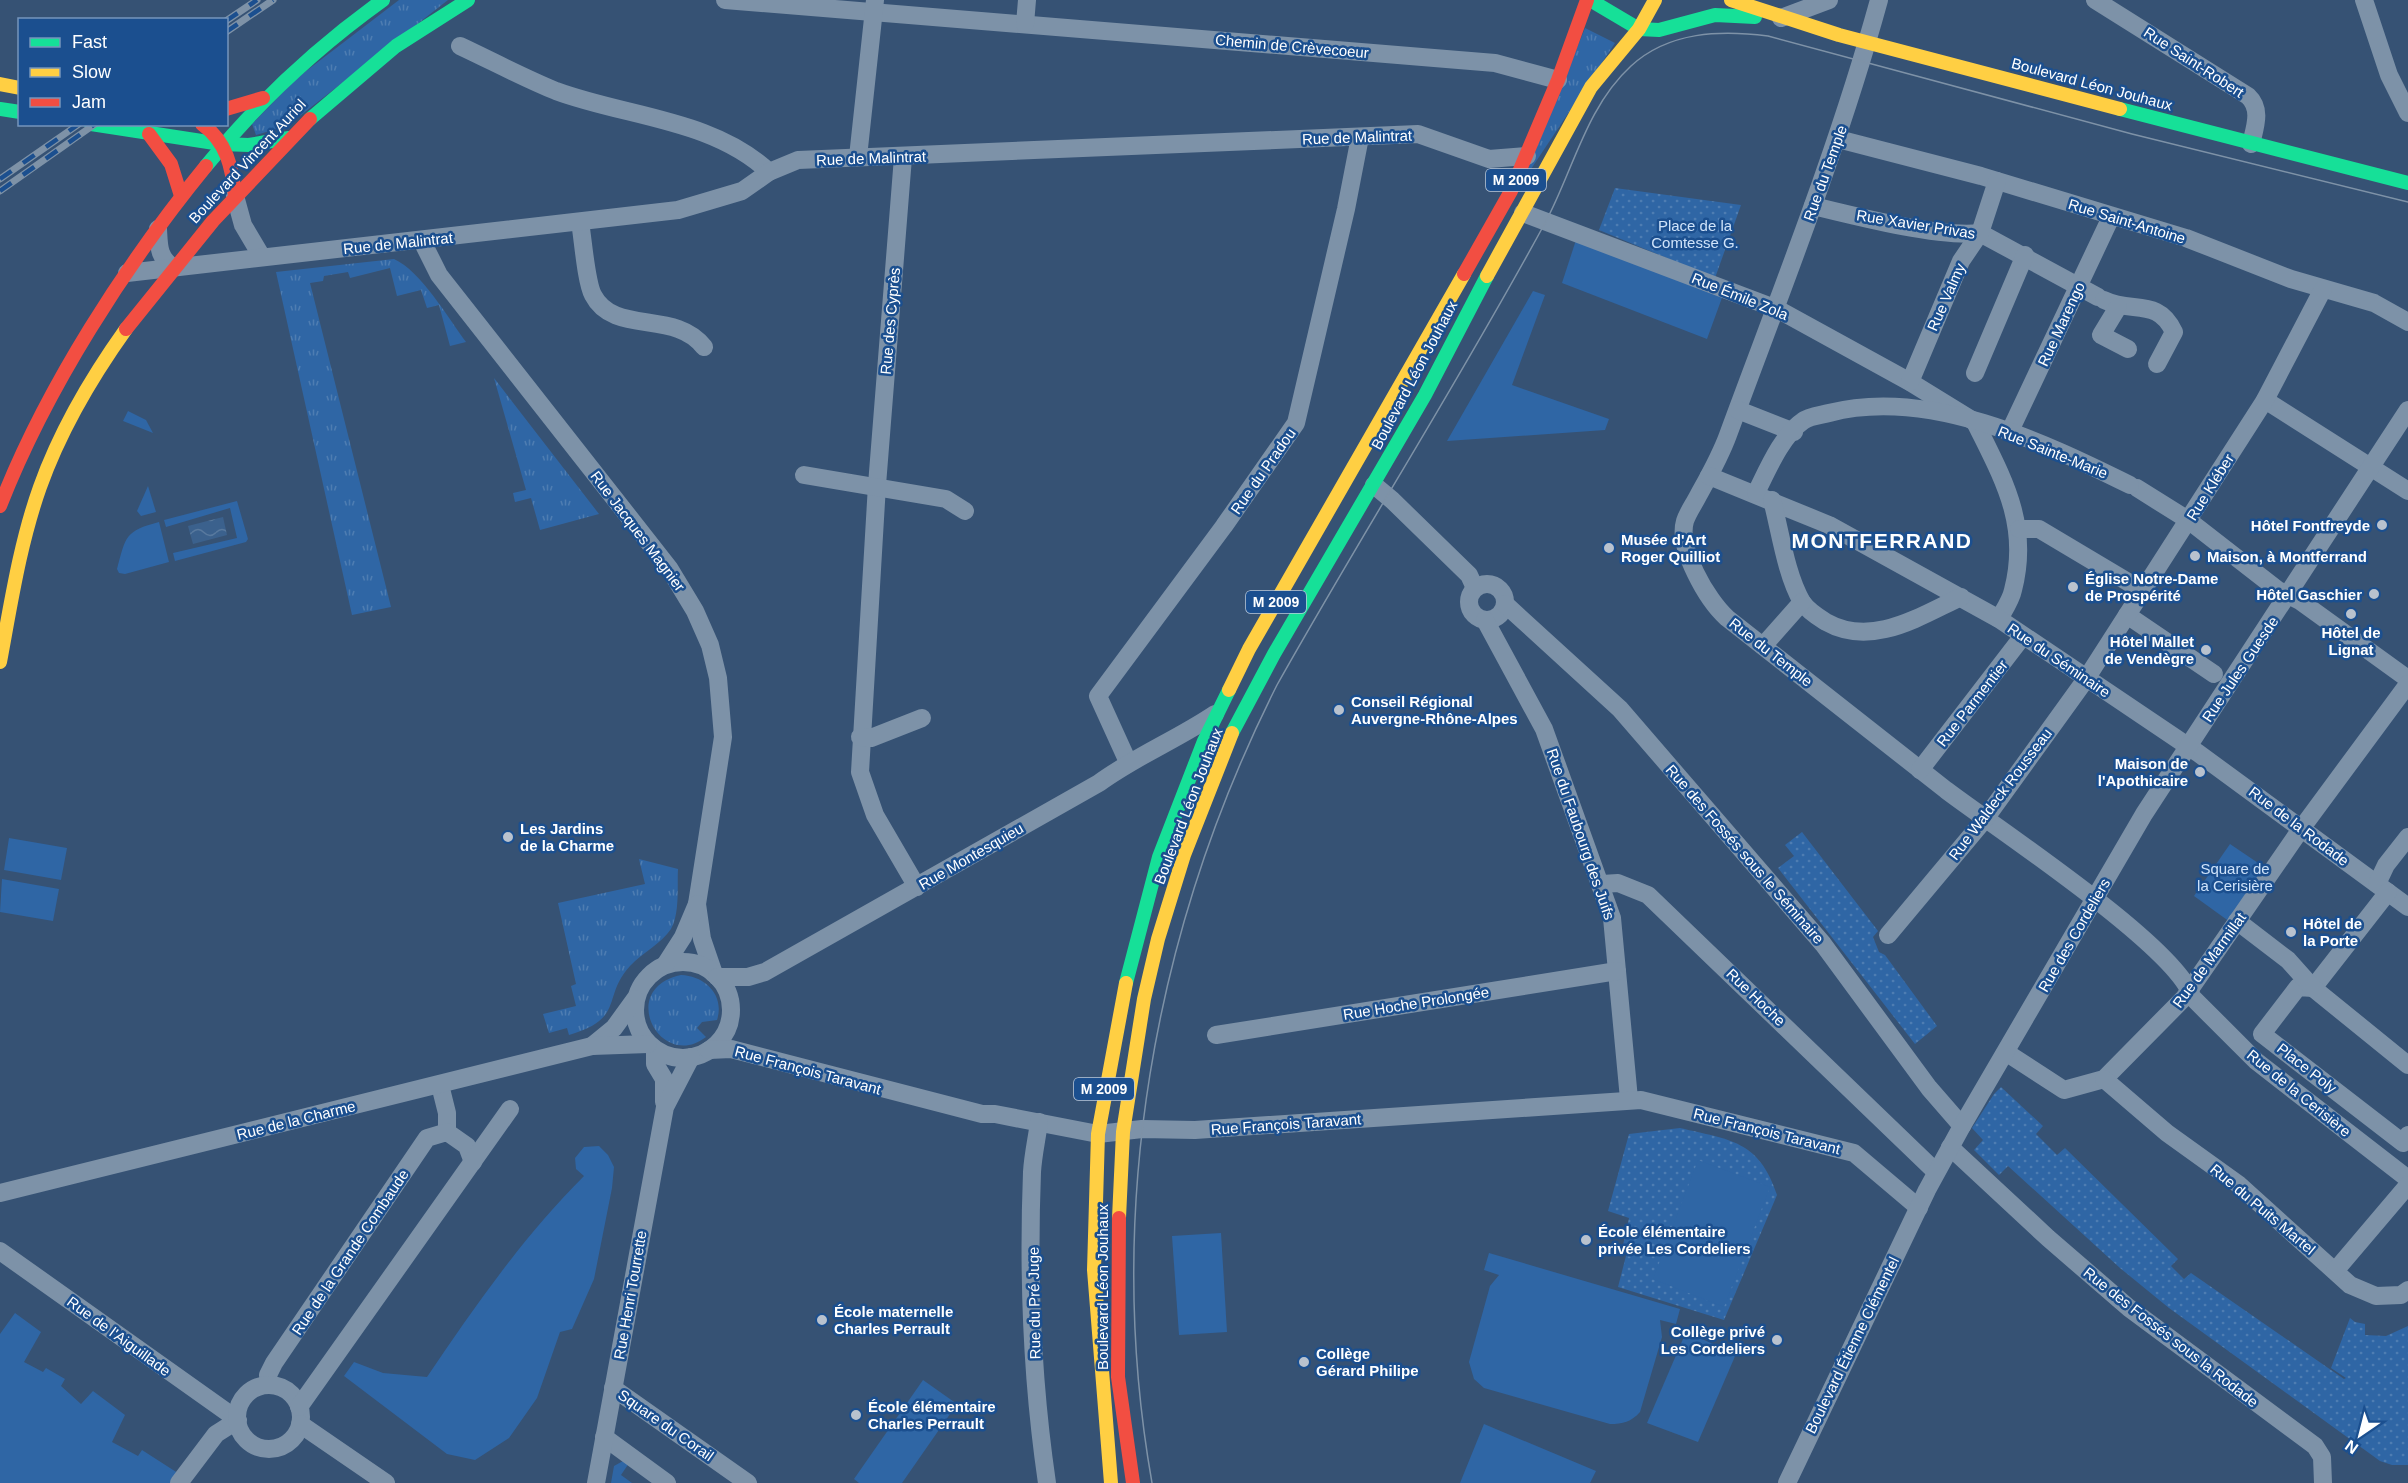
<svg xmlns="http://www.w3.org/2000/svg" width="2408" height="1483" font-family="Arial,sans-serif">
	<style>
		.grass { fill: url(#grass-tufts) }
		.park { fill: url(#park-dots) }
		.garden { fill: #2f66a5 }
		.water { fill: url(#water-waves) }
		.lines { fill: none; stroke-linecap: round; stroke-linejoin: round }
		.street { stroke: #7d92a8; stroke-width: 18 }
		.fast { stroke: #16e098; stroke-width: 14 }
		.slow { stroke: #ffcf43; stroke-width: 14 }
		.jam { stroke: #f24e42; stroke-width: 14 }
		.tram { stroke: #7e92a7; stroke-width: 1.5 }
		.rail-casing { stroke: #7e92a7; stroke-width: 7 }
		.rail { stroke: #1b4f8f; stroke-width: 4.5; stroke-dasharray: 14; stroke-linecap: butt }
		.poi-dot { fill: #b9c2ce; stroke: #1b4f8f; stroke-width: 2 }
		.labels { text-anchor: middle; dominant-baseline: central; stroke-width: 5; stroke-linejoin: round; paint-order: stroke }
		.shield { fill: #1b4f8f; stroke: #bbcadd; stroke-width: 1.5 }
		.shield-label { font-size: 14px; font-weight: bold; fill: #fff }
		.street-label { font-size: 15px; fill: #fff; stroke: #1b4f8f }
		.park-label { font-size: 15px; fill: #cfe3fa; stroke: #1b4f8f }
		.poi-label { font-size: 15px; font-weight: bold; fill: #fff; stroke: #1b4f8f; text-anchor: start }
		.district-label { font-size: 21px; font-weight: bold; letter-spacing: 1.5px; fill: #fff; stroke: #1b4f8f }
	</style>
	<defs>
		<pattern id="grass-tufts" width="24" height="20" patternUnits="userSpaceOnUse" patternTransform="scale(1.5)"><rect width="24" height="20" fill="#2f66a5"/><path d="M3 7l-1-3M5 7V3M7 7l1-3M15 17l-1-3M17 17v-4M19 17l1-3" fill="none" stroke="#4e7db2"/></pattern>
		<pattern id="park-dots" width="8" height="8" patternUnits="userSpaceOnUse" patternTransform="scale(1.5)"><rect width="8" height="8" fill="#2f66a5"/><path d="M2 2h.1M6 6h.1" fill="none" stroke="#4e7db2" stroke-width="1.8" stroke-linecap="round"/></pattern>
		<pattern id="water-waves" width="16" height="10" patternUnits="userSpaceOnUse" patternTransform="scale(1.5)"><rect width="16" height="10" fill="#3b618d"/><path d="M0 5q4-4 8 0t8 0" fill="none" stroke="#58799e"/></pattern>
	</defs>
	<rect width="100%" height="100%" fill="#365274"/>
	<g class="grass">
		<path d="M 399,0 L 448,0 L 296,119 L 283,127 L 256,135 L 252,124 L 297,78 Z"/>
		<path d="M 1585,28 L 1615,43 L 1523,181 Z"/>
		<path d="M 394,259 C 421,271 448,318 466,342 L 450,346 L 439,305 L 427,308 L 421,290 L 397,296 L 390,268 L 350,278 L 348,272 L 324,276 L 323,281 L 310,283 L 391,607 L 352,615 L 276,272 Z"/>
		<path d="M 494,378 L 599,514 L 540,530 L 531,498 L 515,502 L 513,493 L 526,490 Z"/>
		<path d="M 639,859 L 678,869 C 677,886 680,913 671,929 C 661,944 642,953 630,966 C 601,998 626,1018 569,1035 L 567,1028 L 549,1033 L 543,1014 L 576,1006 L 571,986 L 576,984 L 558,903 L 645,884 Z"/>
		<path d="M 681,975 C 705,976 725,995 717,1020 L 702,1022 L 697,1028 L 706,1037 C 661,1072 616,989 681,975 Z"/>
	</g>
	<g class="park">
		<path d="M 1615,188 L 1741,205 L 1715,278 L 1599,230 Z"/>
		<path d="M 1802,832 L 1878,931 L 1873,937 L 1879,952 L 1885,955 L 1937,1026 L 1915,1044 L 1778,868 L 1794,856 L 1785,845 Z"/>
		<path d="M 2001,1087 L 2043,1126 L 2036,1134 L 2057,1155 L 2065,1148 L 2178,1259 L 2171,1266 L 2184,1279 L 2191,1273 L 2344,1379 L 2346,1378 L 2331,1368 L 2350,1318 L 2355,1322 L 2365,1324 L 2365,1335 L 2386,1336 L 2408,1326 L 2408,1465 L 2392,1465 L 2380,1461 L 2169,1308 L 2120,1268 L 2008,1166 L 1999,1175 L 1974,1150 L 1983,1140 L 1972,1128 L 1994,1094 Z"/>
		<path d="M 1680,1128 C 1730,1140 1759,1140 1777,1195 L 1724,1320 L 1618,1287 L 1627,1252 L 1623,1245 L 1629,1218 L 1608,1211 L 1629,1134 Z"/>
	</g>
	<g class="garden">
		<path d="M 1576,240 L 1723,295 L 1707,339 L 1562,283 Z"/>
		<path d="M 1533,291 L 1545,295 L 1512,385 L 1609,419 L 1605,430 L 1447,441 Z"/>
		<path d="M 128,411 L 146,420 L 153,433 L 123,421 Z"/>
		<path d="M 148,486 L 156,512 L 141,516 L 137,511 Z"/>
		<path d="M 237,501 L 248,539 L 246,542 L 175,561 L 173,553 L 237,538 L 230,508 L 166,527 L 164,520 Z"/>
		<path d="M 159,522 L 169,562 L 125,574 L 119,573 L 117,569 C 126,536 125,531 159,522 Z"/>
		<path d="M 9,838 L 67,848 L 61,880 L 4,870 Z"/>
		<path d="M 2230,844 L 2267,869 L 2230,922 L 2194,896 Z"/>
		<path d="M 2,879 L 59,889 L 53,921 L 0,912 Z"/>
		<path d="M 599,1146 L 608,1155 L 614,1167 L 612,1188 L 594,1279 L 572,1329 L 560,1332 L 537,1398 L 509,1438 L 475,1460 L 447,1454 L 344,1376 L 354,1362 L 383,1373 L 427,1377 C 475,1306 523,1237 584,1176 L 576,1169 L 575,1158 L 584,1147 Z"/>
		<path d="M 1698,1160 L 1770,1187 L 1724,1307 L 1653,1279 Z"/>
		<path d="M 1221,1233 L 1227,1332 L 1179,1335 L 1172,1236 Z"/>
		<path d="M 1489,1253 L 1680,1309 L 1676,1324 L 1660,1320 L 1662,1337 L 1640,1412 C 1631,1422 1623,1424 1610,1424 L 1484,1388 L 1474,1379 L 1469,1362 L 1490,1286 L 1499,1275 L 1484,1270 Z"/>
		<path d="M 15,1313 L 41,1332 L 24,1362 L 43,1372 L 46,1368 L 65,1379 L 61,1386 L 81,1404 L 93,1391 L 125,1415 L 112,1442 L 138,1456 L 142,1450 L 184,1477 L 179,1483 L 0,1483 L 0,1334 Z"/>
		<path d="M 1686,1332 L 1736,1354 L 1698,1442 L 1647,1423 Z"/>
		<path d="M 923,1380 L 957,1404 L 902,1483 L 859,1483 L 854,1479 Z"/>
		<path d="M 1484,1424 L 1596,1471 L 1590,1483 L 1460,1483 Z"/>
		<path d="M 623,1461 L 629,1463 L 621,1475 L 632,1483 L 611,1483 L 614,1466 Z"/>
	</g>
	<path class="water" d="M 223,517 L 227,535 L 193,544 L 188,526 Z"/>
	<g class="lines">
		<g class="street">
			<path d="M 725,0 L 1495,63 L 1558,80"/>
			<path d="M 1879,0 C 1838,149 1781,291 1728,435 C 1720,457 1709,476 1698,496 C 1694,504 1688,512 1685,521 C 1677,548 1707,600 1727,618 C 1800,676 1873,733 1946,790 C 1996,828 2177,947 2192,997 L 2256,1061 L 2408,1179"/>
			<path d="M 2095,0 L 2248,96 C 2262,109 2255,127 2251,144"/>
			<path d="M 2364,0 L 2389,75 L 2408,113"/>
			<path d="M 1781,18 L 1829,0"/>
			<path d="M 1025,24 L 1027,0"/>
			<path d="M 460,46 C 492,61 524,78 556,91 C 626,117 713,119 769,172"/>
			<path d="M 1838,139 L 1981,176 L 2186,238 L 2291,279 L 2374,303 L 2408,322"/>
			<path d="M 858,157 L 875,0"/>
			<path d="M 903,157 L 877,485 L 860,772 L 875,815 L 917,887"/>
			<path d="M 235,196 L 243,225 L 262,257"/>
			<path d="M 1813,206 C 1854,216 1940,238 1980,233 L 2098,297"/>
			<path d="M 1523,213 L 1777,309 L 1910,382 L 1975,422"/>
			<path d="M 580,222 C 583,239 586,282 593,295 C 614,336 675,309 704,347"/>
			<path d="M 158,229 C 159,246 158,258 174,268"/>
			<path d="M 422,241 L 439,275 L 669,568 L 695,611 L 710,645 L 718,678 L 723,737 L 697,904 L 702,939 L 714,974"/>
			<path d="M 127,273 L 678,210 L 742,191 L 769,172 L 798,160 L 1418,134 L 1489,159 L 1527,156"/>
			<path d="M 2104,300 C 2132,314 2158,297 2174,332 L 2157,364"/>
			<path d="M 2118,307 L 2101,335 L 2128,349"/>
			<path d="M 1975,373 L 2025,255"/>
			<path d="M 1910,382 L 1961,261 L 1980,233 L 1997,181"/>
			<path d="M 2265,400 L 2408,491"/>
			<path d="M 1738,410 L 1794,432"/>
			<path d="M 1975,422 C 2003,479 2030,524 2013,590 C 2011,600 2004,610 1999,619"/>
			<path d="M 2010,431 L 2111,217"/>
			<path d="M 804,475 L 946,499 L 965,511"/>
			<path d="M 1709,476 L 1829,525 L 1999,619 L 2198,753 L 2408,907"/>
			<path d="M 1374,485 L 1392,500 L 1469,575 L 1475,588"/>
			<path d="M 2137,488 L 2188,520 L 2278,590 L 2300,601 L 2408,679"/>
			<path d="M 1756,493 C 1767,471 1782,435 1803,421 C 1809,416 1822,415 1829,413 C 1928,387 2043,442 2130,485"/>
			<path d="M 1772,500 C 1780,530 1786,575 1802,602 C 1808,611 1818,617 1826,622 C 1872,648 1920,616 1961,597"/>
			<path d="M 2019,529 L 2039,529 L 2143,591"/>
			<circle cx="1487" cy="602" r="18"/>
			<path d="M 1505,604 L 1620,709 L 1823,944 L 1929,1088 L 1962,1126"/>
			<path d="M 2127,615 L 2214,674"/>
			<path d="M 1485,620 L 1544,729 L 1612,918 L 1629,1099"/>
			<path d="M 1763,646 L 1802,602"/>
			<path d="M 860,737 L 871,738 L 922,718"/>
			<path d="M 1128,762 L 1098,696 L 1224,526 L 1296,423 L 1346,209 L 1360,137"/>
			<path d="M 1920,770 L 2023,636"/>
			<path d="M 1602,884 L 1618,883 L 1648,895 L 1936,1172"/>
			<path d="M 2377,884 L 2386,865 L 2408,837"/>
			<path d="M 2388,892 L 2313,988 L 2298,987 L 2262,1034 L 2403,1143 L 2408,1135"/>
			<path d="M 2237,921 L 2288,960 L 2313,988 L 2408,1065"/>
			<path d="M 1888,935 L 1985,819 L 2086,679 L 2265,400 L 2323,289"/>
			<circle cx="683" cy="1010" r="48"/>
			<path d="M 665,965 L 683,937 L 697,904"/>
			<path d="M 717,977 L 748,977 L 765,972 L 1099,783 C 1136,756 1178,739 1215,714"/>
			<path d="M 1216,1035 L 1617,971"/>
			<path d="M 592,1046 L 614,1028 L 635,999"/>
			<path d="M 655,1050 L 655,1064 L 664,1079 L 664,1102"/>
			<path d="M 709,1050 L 731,1049 L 982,1114 L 995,1114 L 1098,1134 L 1142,1129 L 1195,1130 L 1641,1100 L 1854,1153 L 1919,1208"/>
			<path d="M 2007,1053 L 2064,1090 L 2104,1079 L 2184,998 L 2301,829 L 2408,684"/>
			<path d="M 2104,1079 L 2167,1133 L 2238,1184 L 2350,1285 L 2376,1296 L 2401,1295 L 2408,1290"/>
			<path d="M 440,1085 L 447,1113 L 447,1132"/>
			<path d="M 1039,1122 C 1037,1138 1033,1155 1032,1172 C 1028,1275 1032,1381 1047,1483"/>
			<path d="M 1950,1147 L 2048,1238 L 2129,1308 L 2315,1446 L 2322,1457 L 2323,1483"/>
			<path d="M 0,1193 L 592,1046 L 648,1044"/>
			<path d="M 0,1251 L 238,1420 L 216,1434 L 179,1483"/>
			<path d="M 2335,1271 L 2408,1185"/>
			<path d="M 269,1385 L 268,1375 L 274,1363 L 427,1138 L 447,1132 L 467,1146 L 473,1162"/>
			<circle cx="269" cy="1417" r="32"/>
			<path d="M 613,1388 L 748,1483"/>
			<path d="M 299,1407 L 510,1109"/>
			<path d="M 300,1424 L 386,1483"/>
			<path d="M 604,1437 L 667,1483"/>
			<path d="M 596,1483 L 665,1107 L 691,1057"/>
			<path d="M 1787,1483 L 1927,1190 L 1962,1126 L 2144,814 L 2408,410"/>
		</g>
		<g class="fast">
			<path d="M 1590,0 L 1639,29 L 1659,30 L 1715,15 L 1755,17"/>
			<path d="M 0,109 L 20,112"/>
			<path d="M 2120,109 L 2408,183"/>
			<path d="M 310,119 L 396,46 L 468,0"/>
			<path d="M 91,124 L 221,144 L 249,145 L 289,138"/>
			<path d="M 206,166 C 258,102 316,48 383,0"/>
			<path d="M 1232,733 L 1274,654 L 1425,395 L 1487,276"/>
			<path d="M 1126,983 L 1159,857 L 1204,741 L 1229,690"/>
		</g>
		<g class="slow">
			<path d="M 1731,0 L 1839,35 L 2120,109"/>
			<path d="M 0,84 L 20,88"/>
			<path d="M 1487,276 L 1591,87 L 1639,29 L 1655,0"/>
			<path d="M 0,662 C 11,603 20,543 40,487 C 60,431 91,378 126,329"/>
			<path d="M 1229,690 L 1249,649 L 1464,274"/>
			<path d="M 1119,1218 L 1123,1132 L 1144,999 L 1158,939 L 1184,855 L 1232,733"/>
			<path d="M 1111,1483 L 1094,1270 L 1098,1134 L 1126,983"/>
		</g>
		<g class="jam">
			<path d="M 226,109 L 263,98"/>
			<path d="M 202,124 C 227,142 232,167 235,196"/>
			<path d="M 149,134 L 171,164 L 181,196"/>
			<path d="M 1464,274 L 1511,191 L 1558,80 L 1587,0"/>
			<path d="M 126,329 L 213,221 L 310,119"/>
			<path d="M 0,506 C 46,388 126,264 206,166"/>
			<path d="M 1119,1218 L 1118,1377 L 1133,1483"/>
		</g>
		<path class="tram" d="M 1152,1483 C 1104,1211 1153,931 1277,685 C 1364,530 1460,380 1545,223 C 1573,171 1586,107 1631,66 C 1669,31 1721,30 1768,36 L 2132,134 L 2408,202"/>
		<g class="rail-casing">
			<g id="rail">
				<path d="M 226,21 L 257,0"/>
				<path d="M 226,32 L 273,0"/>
				<path d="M 0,179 L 79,124"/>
				<path d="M 0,191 L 95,124"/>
			</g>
		</g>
		<use href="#rail" class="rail"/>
	</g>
	<g class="poi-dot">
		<circle cx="2382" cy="525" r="6"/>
		<circle cx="1609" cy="548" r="6"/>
		<circle cx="2195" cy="556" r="6"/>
		<circle cx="2073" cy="587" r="6"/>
		<circle cx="2374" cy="594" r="6"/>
		<circle cx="2351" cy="614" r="6"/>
		<circle cx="2206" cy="650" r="6"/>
		<circle cx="1339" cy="710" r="6"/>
		<circle cx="2200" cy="772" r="6"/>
		<circle cx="508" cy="837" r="6"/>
		<circle cx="2291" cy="932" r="6"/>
		<circle cx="1586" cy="1240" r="6"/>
		<circle cx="822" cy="1320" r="6"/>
		<circle cx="1777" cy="1340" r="6"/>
		<circle cx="1304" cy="1362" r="6"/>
		<circle cx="856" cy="1415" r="6"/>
	</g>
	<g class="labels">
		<g class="shield">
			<rect x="1486" y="169" width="60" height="22" rx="4.5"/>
			<rect x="1246" y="591" width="60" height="22" rx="4.5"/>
			<rect x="1074" y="1078" width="60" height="22" rx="4.5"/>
		</g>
		<g class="shield-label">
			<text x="1516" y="180">M 2009</text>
			<text x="1276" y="602">M 2009</text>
			<text x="1104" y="1089">M 2009</text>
		</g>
		<g class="street-label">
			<text transform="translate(1292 46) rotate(5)">Chemin de Crèvecoeur</text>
			<text transform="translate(2194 62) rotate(33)">Rue Saint-Robert</text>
			<text transform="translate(2092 84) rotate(15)">Boulevard Léon Jouhaux</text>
			<text transform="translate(1357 137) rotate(-2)">Rue de Malintrat</text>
			<text transform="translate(871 158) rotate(-2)">Rue de Malintrat</text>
			<text transform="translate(247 161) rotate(-47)">Boulevard Vincent Auriol</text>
			<text transform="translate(1825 173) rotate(-70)">Rue du Temple</text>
			<text transform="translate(2127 221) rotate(17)">Rue Saint-Antoine</text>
			<text transform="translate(1916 224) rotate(9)">Rue Xavier Privas</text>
			<text transform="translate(398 243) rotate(-6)">Rue de Malintrat</text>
			<text transform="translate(1740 296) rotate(22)">Rue Émile Zola</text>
			<text transform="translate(1946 297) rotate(-66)">Rue Valmy</text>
			<text transform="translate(890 321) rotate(-85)">Rue des Cyprès</text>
			<text transform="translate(2061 324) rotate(-65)">Rue Marengo</text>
			<text transform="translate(1414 375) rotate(-62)">Boulevard Léon Jouhaux</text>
			<text transform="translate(2053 452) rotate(22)">Rue Sainte-Marie</text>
			<text transform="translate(1263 471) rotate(-55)">Rue du Pradou</text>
			<text transform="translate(2210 487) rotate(-58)">Rue Kléber</text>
			<text transform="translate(638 531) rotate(53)">Rue Jacques Magnier</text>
			<text transform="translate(1771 652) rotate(38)">Rue du Temple</text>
			<text transform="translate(2059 660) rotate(34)">Rue du Séminaire</text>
			<text transform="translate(2240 669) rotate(-56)">Rue Jules Guesde</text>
			<text transform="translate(1972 703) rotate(-52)">Rue Parmentier</text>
			<text transform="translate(2000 794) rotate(-53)">Rue Waldeck Rousseau</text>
			<text transform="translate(1188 806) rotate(-69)">Boulevard Léon Jouhaux</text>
			<text transform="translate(2299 826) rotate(37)">Rue de la Rodade</text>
			<text transform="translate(1581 834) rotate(71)">Rue du Faubourg des Juifs</text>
			<text transform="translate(1745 854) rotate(49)">Rue des Fossés sous le Séminaire</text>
			<text transform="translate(971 856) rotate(-30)">Rue Montesquieu</text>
			<text transform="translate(2074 935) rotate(-60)">Rue des Cordeliers</text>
			<text transform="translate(2209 960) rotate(-54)">Rue de Marmillat</text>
			<text transform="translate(1756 997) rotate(44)">Rue Hoche</text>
			<text transform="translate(1416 1003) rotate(-9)">Rue Hoche Prolongée</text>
			<text transform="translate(2307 1068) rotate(38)">Place Poly</text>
			<text transform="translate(808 1070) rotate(15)">Rue François Taravant</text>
			<text transform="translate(2299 1093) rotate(39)">Rue de la Cerisière</text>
			<text transform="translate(296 1120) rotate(-14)">Rue de la Charme</text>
			<text transform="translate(1286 1124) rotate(-4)">Rue François Taravant</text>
			<text transform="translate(1767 1131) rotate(14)">Rue François Taravant</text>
			<text transform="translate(2263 1209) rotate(40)">Rue du Puits Martel</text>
			<text transform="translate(350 1252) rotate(-56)">Rue de la Grande Combaude</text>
			<text transform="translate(1102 1287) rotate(-90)">Boulevard Léon Jouhaux</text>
			<text transform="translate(630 1295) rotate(-80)">Rue Henri Tourrette</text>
			<text transform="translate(1034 1303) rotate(-91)">Rue du Pré Juge</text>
			<text transform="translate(119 1336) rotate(36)">Rue de l'Aiguillade</text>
			<text transform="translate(2171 1337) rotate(38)">Rue des Fossés sous la Rodade</text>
			<text transform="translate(1852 1345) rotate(-64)">Boulevard Étienne Clémentel</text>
			<text transform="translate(666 1425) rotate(35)">Square du Corail</text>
		</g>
		<g class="park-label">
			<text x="1695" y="225">Place de la<tspan x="1695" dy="17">Comtesse G.</tspan></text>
			<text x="2235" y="868">Square de<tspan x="2235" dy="17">la Cerisière</tspan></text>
		</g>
		<g class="poi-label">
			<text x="2370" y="525" text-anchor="end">Hôtel Fontfreyde</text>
			<text x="1621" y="539">Musée d'Art<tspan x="1621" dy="17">Roger Quilliot</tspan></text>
			<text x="2207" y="556">Maison, à Montferrand</text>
			<text x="2085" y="578">Église Notre-Dame<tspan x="2085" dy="17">de Prospérité</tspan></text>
			<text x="2362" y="594" text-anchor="end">Hôtel Gaschier</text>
			<text x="2351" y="632" text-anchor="middle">Hôtel de<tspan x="2351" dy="17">Lignat</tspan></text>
			<text x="2194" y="641" text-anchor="end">Hôtel Mallet<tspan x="2194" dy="17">de Vendègre</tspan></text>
			<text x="1351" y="701">Conseil Régional<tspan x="1351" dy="17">Auvergne-Rhône-Alpes</tspan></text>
			<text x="2188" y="763" text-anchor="end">Maison de<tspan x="2188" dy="17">l'Apothicaire</tspan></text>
			<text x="520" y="828">Les Jardins<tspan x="520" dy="17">de la Charme</tspan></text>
			<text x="2303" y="923">Hôtel de<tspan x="2303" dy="17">la Porte</tspan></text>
			<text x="1598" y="1231">École élémentaire<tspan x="1598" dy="17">privée Les Cordeliers</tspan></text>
			<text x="834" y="1311">École maternelle<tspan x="834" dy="17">Charles Perrault</tspan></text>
			<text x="1765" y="1331" text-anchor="end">Collège privé<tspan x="1765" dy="17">Les Cordeliers</tspan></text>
			<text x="1316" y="1353">Collège<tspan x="1316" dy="17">Gérard Philipe</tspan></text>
			<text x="868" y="1406">École élémentaire<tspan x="868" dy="17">Charles Perrault</tspan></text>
		</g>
		<g class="district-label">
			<text x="1882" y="540">MONTFERRAND</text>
		</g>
	</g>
	<rect x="18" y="18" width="210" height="108" fill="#1b4f8f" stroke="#7695bc" stroke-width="1.5"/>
	<rect x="30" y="38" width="30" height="9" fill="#16e098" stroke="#7695bc" stroke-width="1.5"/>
	<text x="72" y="48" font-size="18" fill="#ffffff">Fast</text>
	<rect x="30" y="68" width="30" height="9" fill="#ffcf43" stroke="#7695bc" stroke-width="1.5"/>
	<text x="72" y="78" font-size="18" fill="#ffffff">Slow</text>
	<rect x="30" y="98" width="30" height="9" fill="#f24e42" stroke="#7695bc" stroke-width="1.5"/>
	<text x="72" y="108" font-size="18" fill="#ffffff">Jam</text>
	<g transform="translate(2360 1435) rotate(215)" stroke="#1b4f8f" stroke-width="4.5" paint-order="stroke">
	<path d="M0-4.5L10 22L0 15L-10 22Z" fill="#ffffff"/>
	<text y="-9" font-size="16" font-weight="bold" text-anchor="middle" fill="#ffffff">N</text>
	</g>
</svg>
